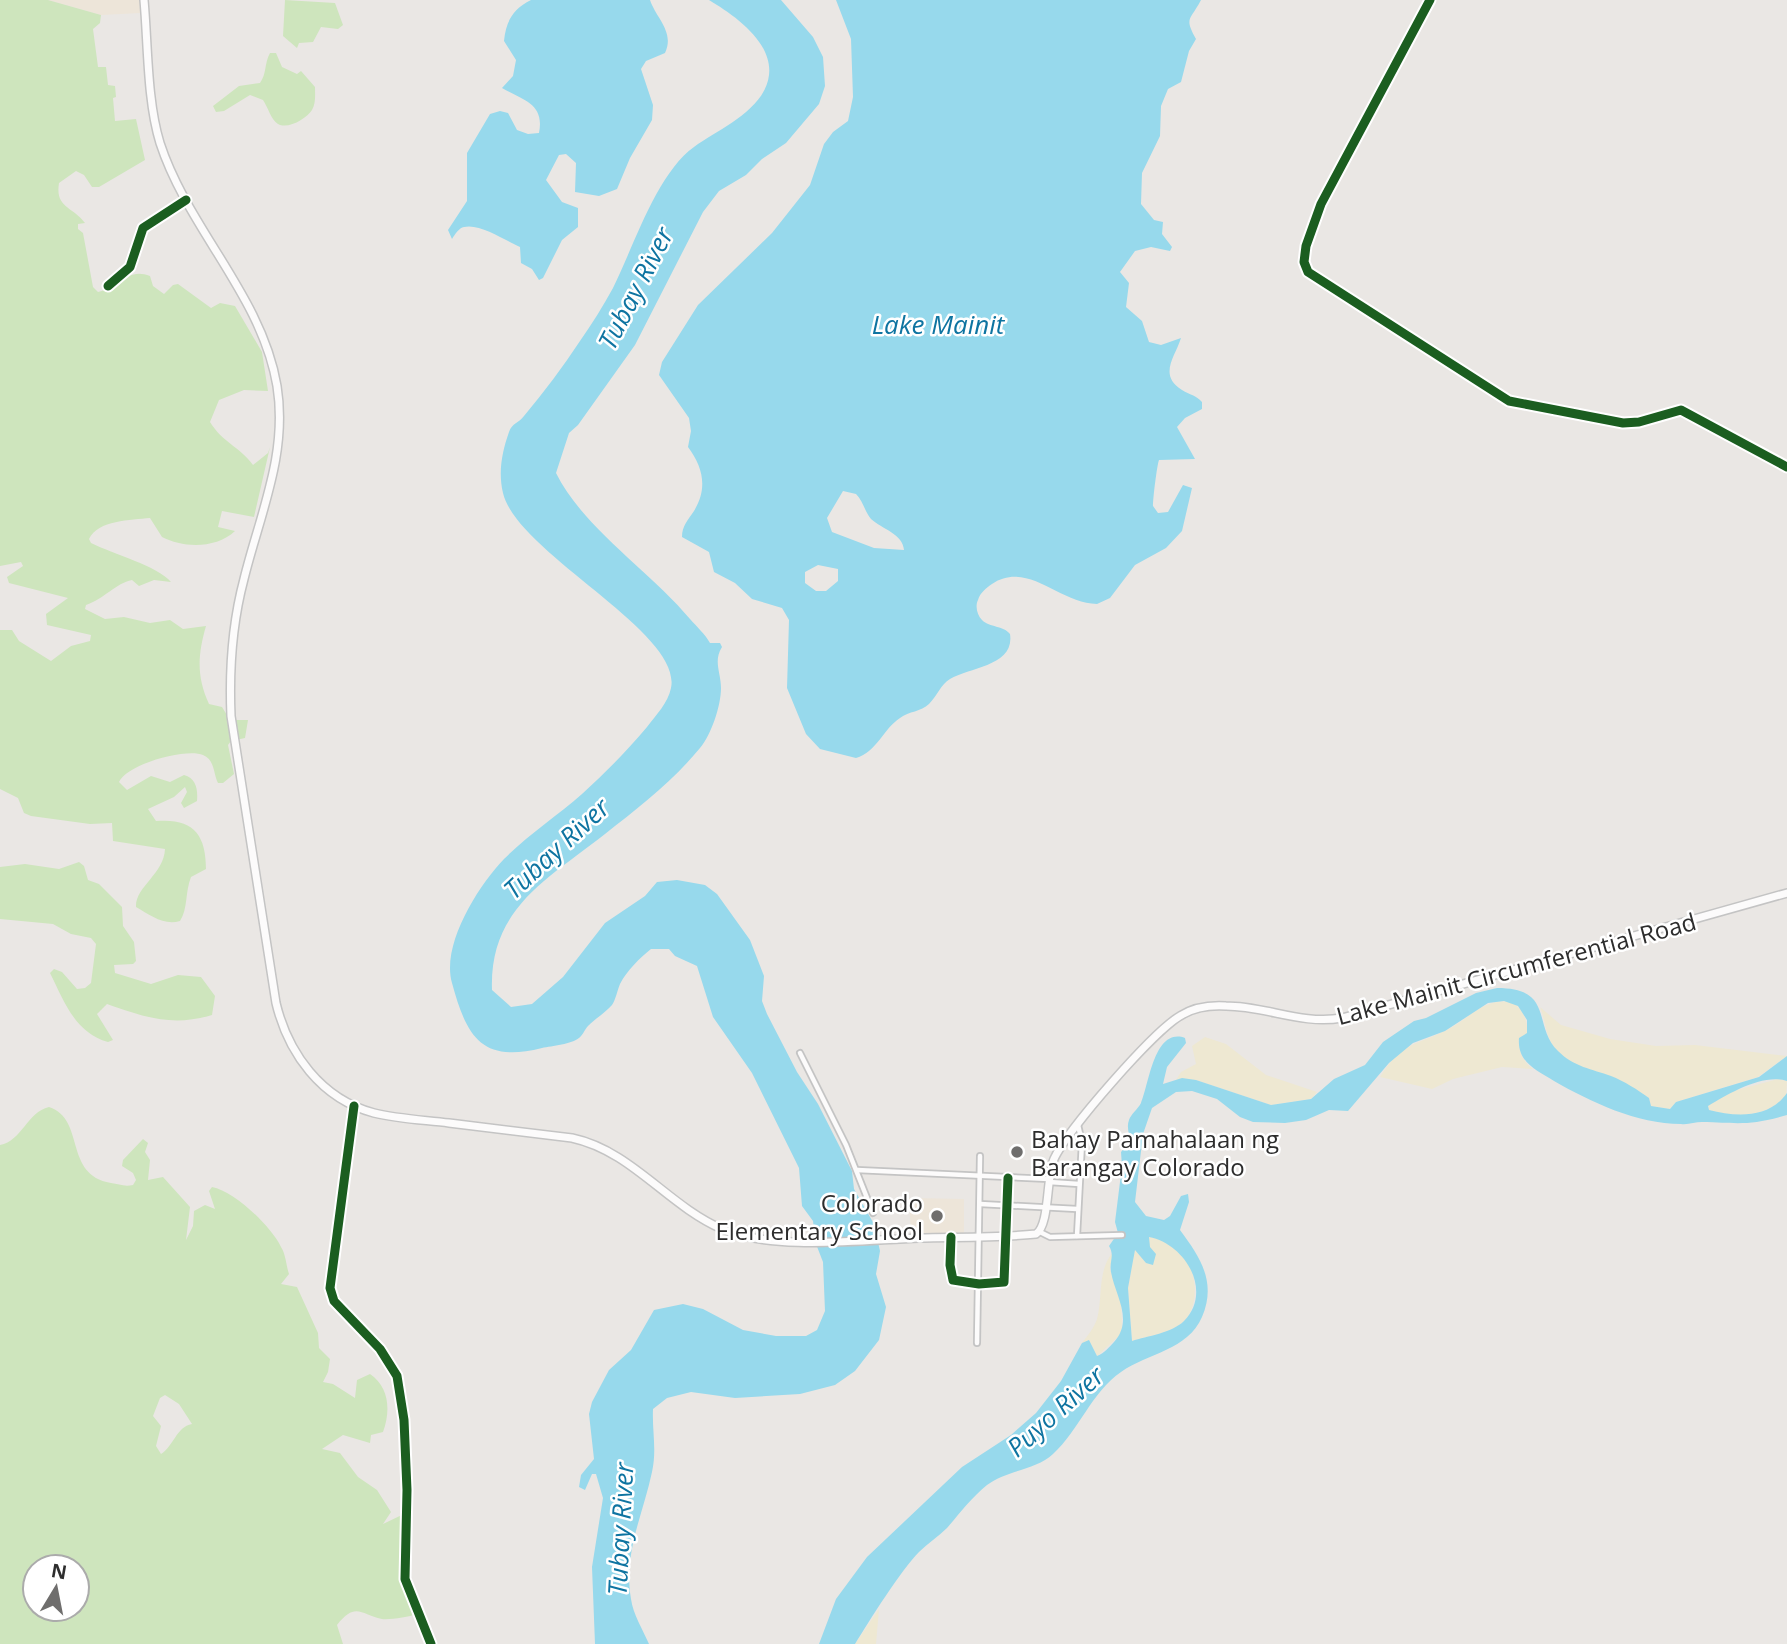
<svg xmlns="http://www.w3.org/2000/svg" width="1787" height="1644" font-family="'Open Sans',sans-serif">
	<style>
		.education { fill: #ede5d9 }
		.green { fill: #cee5bd; fill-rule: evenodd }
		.sand { fill: #eee8d2 }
		.water { fill: #97d9ec; fill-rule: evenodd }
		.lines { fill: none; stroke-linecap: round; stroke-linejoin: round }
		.minor-casing { stroke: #c4c4c4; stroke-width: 8 }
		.tertiary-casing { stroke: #c4c4c4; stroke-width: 10 }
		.secondary-casing { stroke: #c4c4c4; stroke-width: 10 }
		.minor { stroke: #fcfbfb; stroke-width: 4.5 }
		.tertiary { stroke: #fcfbfb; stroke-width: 6 }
		.secondary { stroke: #fcfbfb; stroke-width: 7 }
		.cycleway-casing { stroke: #fff; stroke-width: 13 }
		.cycleway { stroke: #1b5e20; stroke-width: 9 }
		.poi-dot { fill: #6f6e6d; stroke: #fff; stroke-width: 2.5 }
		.labels { text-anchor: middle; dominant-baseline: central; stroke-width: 5; stroke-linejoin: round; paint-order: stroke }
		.street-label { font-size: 24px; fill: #2d2d2d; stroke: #fff }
		.poi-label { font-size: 24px; fill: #2d2d2d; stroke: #fff; text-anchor: start }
		.water-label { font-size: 26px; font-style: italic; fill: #0e74a1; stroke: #fff }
	</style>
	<rect width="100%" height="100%" fill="#eae7e4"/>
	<g class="education">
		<path d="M 48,0 L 140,0 L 141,13 L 101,15 Z"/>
		<path d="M 909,1198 L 964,1199 L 964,1233 L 911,1235 Z"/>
	</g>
	<g class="green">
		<path d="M 0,0 L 48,0 L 101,15 L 100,23 L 93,29 L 98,67 L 106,67 L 108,85 L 115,86 L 116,97 L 113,98 L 115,121 L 136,119 L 145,160 L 99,187 L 92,187 L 84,175 L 76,171 L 59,183 C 55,208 72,206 85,223 L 78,224 L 78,229 L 83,233 L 93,287 L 98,292 C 118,288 127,267 150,276 L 153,286 L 164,294 L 173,285 L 178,284 L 211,308 L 220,303 L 235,306 L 262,352 L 268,391 L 244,390 L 219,400 L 210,422 C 223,443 239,446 253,465 L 268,453 L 270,447 L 254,517 L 222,511 L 218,527 L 235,531 C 216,549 183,548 162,537 L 150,518 C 131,520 98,520 89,539 L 91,543 C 113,554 158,566 171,582 L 154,580 L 139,586 L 132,580 C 116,583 104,599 86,605 L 85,609 L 105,619 L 124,617 L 150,623 L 170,620 L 183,629 L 206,626 C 198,654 196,676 209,704 L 222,707 L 230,720 L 248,720 L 245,738 L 231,741 L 228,745 L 234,774 L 223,783 L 218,783 C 213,773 215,760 203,755 C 186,748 127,764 119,782 L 127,790 L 151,776 L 170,782 L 184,775 C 196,778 198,789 197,801 L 184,808 L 181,803 L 187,792 L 185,787 L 174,797 L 148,809 L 156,821 C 193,818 206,834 206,869 L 191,877 C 185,892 188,909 180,921 C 164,926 150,915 136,907 C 135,887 164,874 165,849 L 113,841 L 112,823 L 90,824 L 31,816 L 24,813 L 18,798 L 0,789 L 0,630 L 12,630 L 19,641 L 51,661 L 71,646 L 90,641 L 91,635 L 47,625 L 46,614 L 68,598 L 9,583 L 7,577 L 23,566 L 21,562 L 0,566 Z"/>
		<path d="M 285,0 L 335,3 L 343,25 L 338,29 L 321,27 L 313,42 L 299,43 L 297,48 L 283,36 Z"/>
		<path d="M 270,53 L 276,53 L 282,67 L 297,74 L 301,71 L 315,87 C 315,95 316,103 312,110 C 307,118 288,130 278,124 C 271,120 268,107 263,100 L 250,95 L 224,111 L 216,112 L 213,106 L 239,86 L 260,83 C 267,73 264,64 270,53 Z"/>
		<path d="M 79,862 L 84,866 L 88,880 L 99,884 L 122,907 L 123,926 L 134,942 L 136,961 L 133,964 L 114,965 L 115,973 L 151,984 L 178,975 L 201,977 L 215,996 L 212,1015 C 172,1027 144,1017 107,1004 L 97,1014 L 113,1040 L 108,1042 C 75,1033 64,1001 50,973 L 54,969 L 62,972 L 77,989 L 85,988 L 91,983 L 96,944 L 91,938 L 71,934 L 53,924 L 0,919 L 0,867 L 25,864 L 59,869 Z"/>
		<path d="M 49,1107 C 86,1119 63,1175 111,1183 C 119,1184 124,1187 133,1185 L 136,1180 L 133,1173 L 122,1166 L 123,1160 L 143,1139 L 148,1143 L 145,1152 L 150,1160 L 148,1180 L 163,1177 L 190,1207 L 186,1240 L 193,1226 L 194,1211 L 205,1205 L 215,1209 L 209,1191 L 212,1187 C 234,1191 271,1226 281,1247 C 286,1255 286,1265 289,1274 L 281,1284 L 297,1287 L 318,1333 L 319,1348 L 330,1359 L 328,1372 L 323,1382 L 333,1384 L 355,1398 L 357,1380 L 370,1374 C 389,1387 391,1410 383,1432 L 371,1435 L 370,1443 L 343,1435 L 322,1449 L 340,1453 L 358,1477 L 377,1490 L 391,1512 L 383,1524 L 406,1513 L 403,1563 L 416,1614 C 410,1617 389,1620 382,1619 C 361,1615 356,1601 337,1625 L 343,1644 L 0,1644 L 0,1145 C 22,1141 27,1112 49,1107 ZM 165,1395 L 179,1404 L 192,1424 C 176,1427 174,1446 161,1454 L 156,1446 L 161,1426 L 153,1416 L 160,1398 ZM 35,1567 L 77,1567 L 77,1609 L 35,1609 Z"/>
	</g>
	<g class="sand">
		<path d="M 1512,1002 C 1523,1009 1528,1020 1527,1034 L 1519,1038 C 1518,1050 1523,1062 1533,1069 L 1502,1067 L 1453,1079 L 1432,1089 L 1380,1077 C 1401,1043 1413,1046 1445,1031 C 1470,1019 1481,998 1512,1002 Z"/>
		<path d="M 1540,1007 L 1561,1025 L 1610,1039 L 1656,1046 L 1695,1045 L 1787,1056 L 1758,1077 L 1676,1102 L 1670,1109 L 1651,1106 L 1649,1098 C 1621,1078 1568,1071 1552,1044 C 1545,1032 1545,1019 1540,1007 Z"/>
		<path d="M 1205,1037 L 1226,1044 L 1266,1075 L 1317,1092 L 1311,1099 L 1271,1105 L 1196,1080 L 1176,1080 L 1181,1072 L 1196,1064 L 1192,1046 Z"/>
		<path d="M 1778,1079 L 1787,1081 L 1786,1096 C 1765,1118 1736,1118 1709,1110 L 1708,1105 L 1733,1091 Z"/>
		<path d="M 1149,1237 C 1158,1238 1173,1244 1179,1250 C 1197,1266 1201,1304 1184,1321 C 1172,1333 1147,1336 1132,1341 L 1128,1288 L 1135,1249 L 1146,1263 Z"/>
		<path d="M 1113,1252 L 1110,1269 L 1121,1300 L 1122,1329 L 1119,1336 L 1097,1356 L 1089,1340 L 1082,1343 C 1088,1335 1094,1328 1097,1319 C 1103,1297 1097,1271 1113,1252 Z"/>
		<path d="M 879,1609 L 876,1644 L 855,1644 Z"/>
	</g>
	<g class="water">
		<path d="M 531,0 L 650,0 C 656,18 675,32 665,53 L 646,61 L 641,69 L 653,105 L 652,120 L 630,158 L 617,189 L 599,196 L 575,192 L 576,163 L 566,154 L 559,155 L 546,180 L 562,202 L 578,208 L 578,227 L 562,240 L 543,278 L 539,280 L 532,269 L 521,263 L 520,247 C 506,241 480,223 464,227 C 459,228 455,234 452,239 L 448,230 L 467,201 L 467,153 L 490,114 L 500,111 L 508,113 L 517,130 L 528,134 L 539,133 C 545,103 522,100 502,88 L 513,76 L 516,60 L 504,41 C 506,21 513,9 531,0 Z"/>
		<path d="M 709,0 L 781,0 L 813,37 L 823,57 L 825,86 L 819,104 L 786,143 L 762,159 L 746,175 L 719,191 L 703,212 L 635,345 L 578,425 L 569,433 L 556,473 C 584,529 649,570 690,619 C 697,627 705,634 710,643 L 720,643 L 722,647 C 713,661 721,673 721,688 C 721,706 711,735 700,748 C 673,781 638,808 605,834 C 548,879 489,908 492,990 L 511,1007 L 532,1004 L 563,977 L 605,923 L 645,896 L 657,882 L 677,880 L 705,885 L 717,894 L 750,940 L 764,976 L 762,1001 L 767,1014 L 797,1072 L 818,1104 L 852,1171 L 854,1189 L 874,1224 L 880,1251 L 876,1274 L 886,1307 L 879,1340 L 855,1371 L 835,1385 L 800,1394 L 735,1398 L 691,1392 L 667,1398 L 653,1409 C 652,1431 657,1450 652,1472 C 643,1515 623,1553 631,1599 C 633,1614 643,1630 649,1644 L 595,1644 L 592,1567 L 603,1498 L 596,1474 L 592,1474 L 585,1490 L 579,1487 L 581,1475 L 594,1459 L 589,1414 L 592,1402 L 609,1370 L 631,1350 L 654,1310 L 683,1304 L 703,1309 L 743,1330 L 776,1336 L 806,1336 L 817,1330 L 825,1311 L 823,1262 L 816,1244 L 813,1221 L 802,1206 L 799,1168 L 752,1073 L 713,1017 L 697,966 L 675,956 L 669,949 L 651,949 C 640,958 627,970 620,984 C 617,991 616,999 612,1005 C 605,1013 596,1018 588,1026 C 585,1029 583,1035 579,1038 C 572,1044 552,1046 542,1048 C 482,1063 467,1038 452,983 C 441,945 478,886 504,859 C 528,835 557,816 582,794 C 605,773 627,751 647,727 C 656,715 668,703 671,688 C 683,632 517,553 503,493 C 498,472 502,452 509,432 C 512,423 519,423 524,416 C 544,392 563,367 580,341 C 592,324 603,306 613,288 C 633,248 657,173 694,147 C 719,129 765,110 769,75 C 773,42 734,15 709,0 Z"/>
		<path d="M 836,0 L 1201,0 C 1190,21 1184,17 1196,39 L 1189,51 L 1181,82 L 1168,89 L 1161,106 L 1160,136 L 1142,173 L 1141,204 L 1154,220 L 1163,222 L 1162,234 L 1172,247 L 1170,251 L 1151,247 L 1135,251 L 1120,272 L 1129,283 L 1126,307 L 1142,321 L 1149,342 L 1161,345 L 1181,338 C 1175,357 1158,375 1182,390 C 1190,395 1196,395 1202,402 L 1202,409 L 1185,418 L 1177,427 L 1195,459 L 1159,460 C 1157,465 1153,498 1153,506 L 1158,513 L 1168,512 L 1183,485 L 1192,488 L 1182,531 L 1166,548 L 1135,565 L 1110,598 L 1097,604 C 1060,604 1028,560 992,584 C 986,588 980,593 978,600 C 975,606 977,615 982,620 C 990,628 1003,625 1010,634 C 1015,666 970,667 950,679 C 941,684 937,696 929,704 C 921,712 909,711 900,718 C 883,729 877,752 856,758 L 820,749 L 806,734 L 787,688 L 789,620 L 782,608 L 752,599 L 735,583 L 714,572 L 709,552 L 682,537 C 682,526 688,520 694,511 C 708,488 703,467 688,447 L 691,431 L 689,418 L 659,375 L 662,362 L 698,305 L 772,233 L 810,185 L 824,144 L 833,132 L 848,121 L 853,97 L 851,39 ZM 843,491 L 856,494 C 863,501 865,512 871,519 C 882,529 903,534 904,550 L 874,548 L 832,532 L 827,518 ZM 818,565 L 838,569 L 838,581 L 826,591 L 816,591 L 805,583 L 805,572 Z"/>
		<path d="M 1497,988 C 1555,988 1532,1026 1558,1051 C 1574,1067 1592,1069 1611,1076 C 1624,1081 1638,1090 1649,1098 L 1651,1106 L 1670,1109 L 1676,1102 L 1759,1077 L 1787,1056 L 1787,1081 C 1763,1073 1728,1094 1708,1106 L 1709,1110 C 1736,1117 1769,1119 1787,1093 L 1787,1115 C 1749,1126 1740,1123 1702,1122 C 1695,1122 1688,1125 1681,1124 C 1637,1124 1591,1102 1554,1081 C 1536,1070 1517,1062 1519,1038 L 1527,1033 L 1527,1020 L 1518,1006 L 1504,1001 L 1488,1003 L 1445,1031 L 1413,1043 L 1389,1063 L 1348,1111 L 1329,1110 L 1306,1120 L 1285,1123 L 1253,1122 L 1240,1117 L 1217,1099 L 1192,1091 L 1176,1092 L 1152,1108 L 1143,1134 L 1135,1202 L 1146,1216 L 1164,1220 L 1170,1216 L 1181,1196 L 1188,1194 L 1189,1202 L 1180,1230 C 1200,1257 1217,1282 1202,1317 C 1188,1350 1148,1353 1121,1372 C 1091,1393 1079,1430 1053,1454 C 1036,1470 1007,1470 987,1485 C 971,1498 960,1513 947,1528 C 938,1537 928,1543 919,1552 C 901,1570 869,1621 855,1644 L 819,1644 L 836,1599 L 867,1557 L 962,1467 L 1011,1435 L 1036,1413 L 1061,1381 L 1082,1343 L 1089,1340 L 1097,1356 C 1105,1353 1109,1347 1114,1342 C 1134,1320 1115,1295 1111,1272 C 1109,1261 1115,1256 1109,1246 L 1118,1233 L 1115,1222 L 1122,1166 L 1121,1152 L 1130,1142 C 1130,1135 1126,1128 1129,1120 C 1131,1114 1138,1109 1141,1103 C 1149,1085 1154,1027 1185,1038 L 1186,1043 L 1167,1067 L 1163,1084 L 1182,1078 L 1196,1080 L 1271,1105 L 1311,1099 L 1334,1079 L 1365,1065 L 1383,1042 L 1414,1021 L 1426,1018 L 1476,993 ZM 1149,1237 C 1186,1244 1213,1292 1184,1321 C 1172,1333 1147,1336 1132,1341 L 1128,1288 L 1135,1250 L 1146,1263 L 1153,1265 L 1156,1254 L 1150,1247 Z"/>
	</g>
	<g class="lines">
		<g class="minor-casing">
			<g id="minor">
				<path d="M 1430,0 L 1321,204 L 1306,246 L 1304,262 L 1308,272 L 1509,401 L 1623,423 L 1639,422 L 1681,410 L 1787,467"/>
				<path d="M 108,286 L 130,267 L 143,228 L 186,200"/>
				<path d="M 800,1053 L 846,1145 L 873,1213"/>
				<path d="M 857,1170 L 1049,1179"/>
				<path d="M 1049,1182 L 1079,1184"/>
				<path d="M 980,1204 L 1077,1209"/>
				<path d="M 1040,1232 L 1050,1237 L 1122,1235"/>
				<path d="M 1077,1236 L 1082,1142 L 1078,1125"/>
				<path d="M 951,1237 L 950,1265 L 953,1280 L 979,1284 L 1004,1282 L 1008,1178"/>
				<path d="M 977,1343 L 980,1156"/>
			</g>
		</g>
		<g class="tertiary-casing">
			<path id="tertiary" d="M 354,1106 L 330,1288 L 334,1301 L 380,1349 L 397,1376 L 404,1420 L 407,1490 L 405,1579 L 431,1644"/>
		</g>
		<g class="secondary-casing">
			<path id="secondary" d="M 144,0 C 148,44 147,101 160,143 C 188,229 262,296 277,386 C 288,454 260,514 244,579 C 232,624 229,669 231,716 L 276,1003 C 288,1053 321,1099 374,1113 C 398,1119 425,1120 449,1123 C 490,1128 531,1133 572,1138 C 632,1151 667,1205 722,1229 C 773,1251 862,1240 919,1238 C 958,1237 998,1238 1036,1234 C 1050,1225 1046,1177 1054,1159 C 1067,1130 1153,1032 1180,1016 C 1194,1007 1210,1005 1226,1006 C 1266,1006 1301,1025 1342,1018 L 1787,893"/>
		</g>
		<use href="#minor" class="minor"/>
		<use href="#tertiary" class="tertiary"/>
		<use href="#secondary" class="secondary"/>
		<g class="cycleway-casing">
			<g id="cycleway">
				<path d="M 1430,0 L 1321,204 L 1306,246 L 1304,262 L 1308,272 L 1509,401 L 1623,423 L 1639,422 L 1681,410 L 1787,467"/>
				<path d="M 108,286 L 130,267 L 143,228 L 186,200"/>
				<path d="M 354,1106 L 330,1288 L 334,1301 L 380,1349 L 397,1376 L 404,1420 L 407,1490 L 405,1579 L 431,1644"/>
				<path d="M 951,1237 L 950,1265 L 953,1280 L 979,1284 L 1004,1282 L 1008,1178"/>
			</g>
		</g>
		<use href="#cycleway" class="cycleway"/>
	</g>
	<g class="poi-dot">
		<circle cx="1017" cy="1152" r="7"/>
		<circle cx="937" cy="1216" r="7"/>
	</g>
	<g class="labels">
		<g class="street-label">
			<text transform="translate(1516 968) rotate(-15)">Lake Mainit Circumferential Road</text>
		</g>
		<g class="poi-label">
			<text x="1031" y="1138">Bahay Pamahalaan ng<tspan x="1031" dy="28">Barangay Colorado</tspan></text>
			<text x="923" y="1202" text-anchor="end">Colorado<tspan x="923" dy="28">Elementary School</tspan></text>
		</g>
		<g class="water-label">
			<text transform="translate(635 288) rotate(-63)">Tubay River</text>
			<text x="938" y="324">Lake Mainit</text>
			<text transform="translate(556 848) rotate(-43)">Tubay River</text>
			<text transform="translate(1055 1411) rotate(-42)">Puyo River</text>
			<text transform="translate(620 1529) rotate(-87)">Tubay River</text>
		</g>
	</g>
	<g transform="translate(56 1588) rotate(10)"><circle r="33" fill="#ffffff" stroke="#ababab" stroke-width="2"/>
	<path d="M0-5L12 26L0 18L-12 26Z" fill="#6f6e6d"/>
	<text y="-10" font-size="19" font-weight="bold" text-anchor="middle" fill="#2d2d2d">N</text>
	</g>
</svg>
